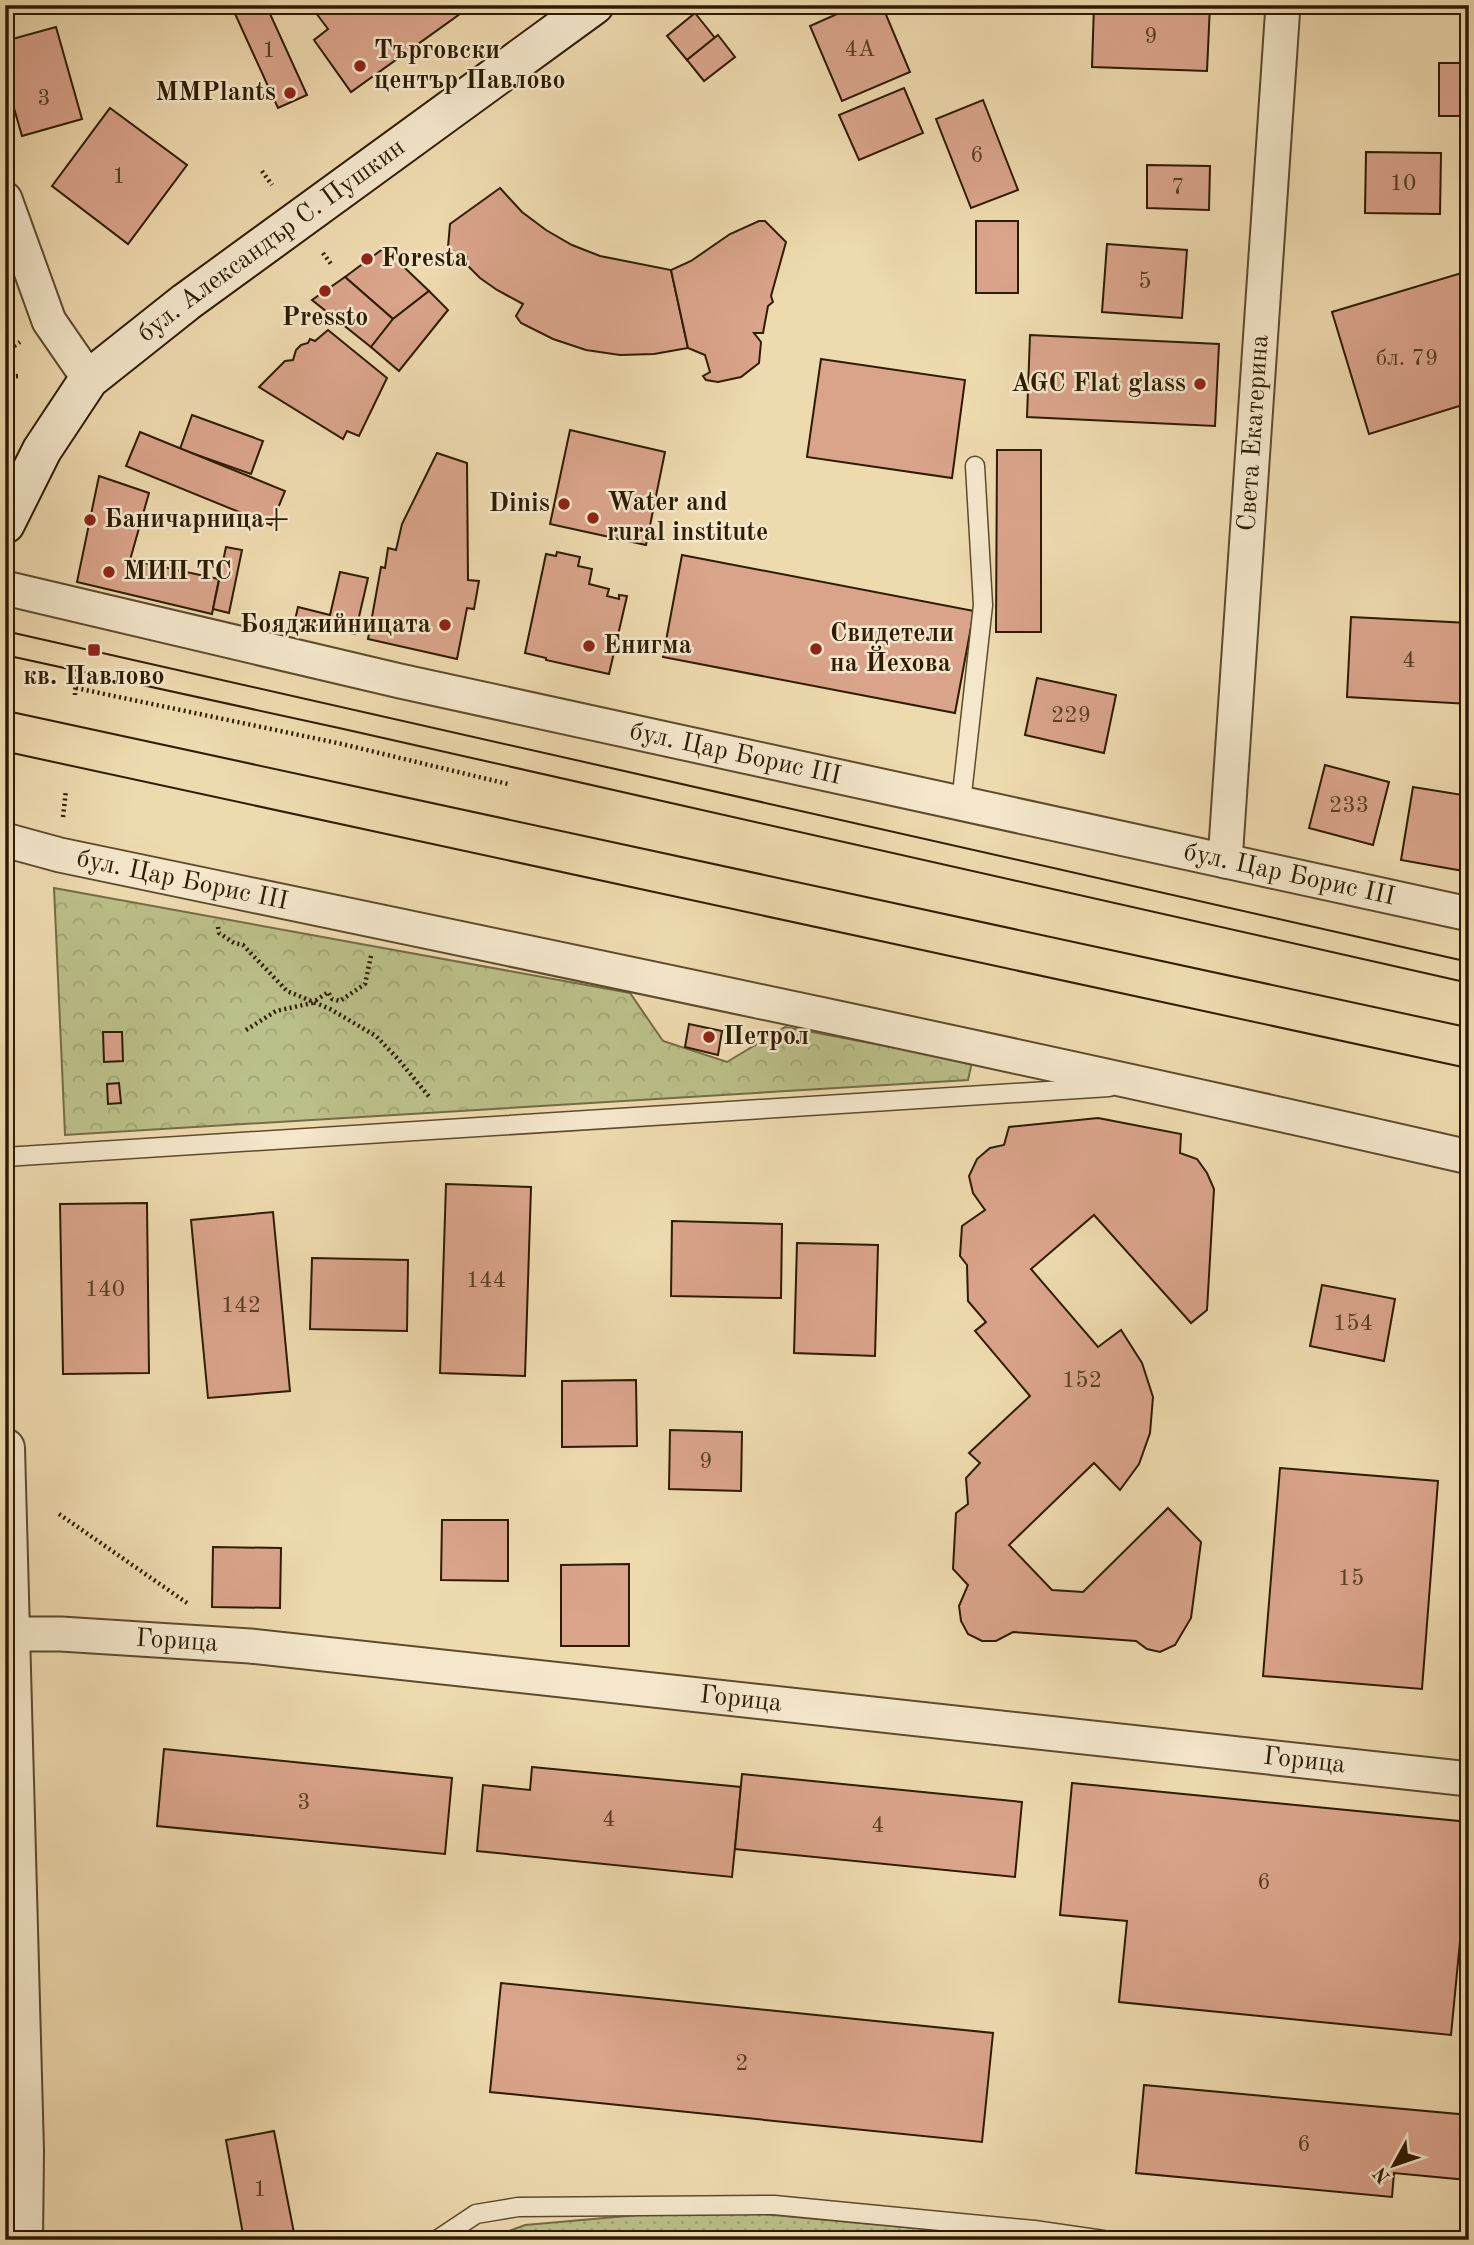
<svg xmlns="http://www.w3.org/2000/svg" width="1474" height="2245" font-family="'Old Standard TT',serif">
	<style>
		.grass { fill: url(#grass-dots); stroke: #746d45; stroke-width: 2 }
		.forest { fill: url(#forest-crowns); stroke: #746d45; stroke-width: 2 }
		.building { fill: #daa48b; stroke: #2d1b01; stroke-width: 2 }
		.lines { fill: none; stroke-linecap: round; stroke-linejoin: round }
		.service-casing { stroke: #5d4b2c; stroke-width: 21 }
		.minor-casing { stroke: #5d4b2c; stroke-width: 37 }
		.tertiary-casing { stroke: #5d4b2c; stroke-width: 42 }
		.secondary-casing { stroke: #2d1b01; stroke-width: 42 }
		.primary-casing { stroke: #2d1b01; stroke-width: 42 }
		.path { stroke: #2d1b01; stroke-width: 4.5; stroke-dasharray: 2 3.5; stroke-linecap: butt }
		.service { stroke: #f4e7cb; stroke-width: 18 }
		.minor { stroke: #f4e7cb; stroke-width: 33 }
		.tertiary { stroke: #f4e7cb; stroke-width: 38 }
		.secondary { stroke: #f4e7cb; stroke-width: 38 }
		.primary { stroke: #eedaaf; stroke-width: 38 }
		.tram { stroke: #2d1b01; stroke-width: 2 }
		.poi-dot { fill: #8f2418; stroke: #f4e7cb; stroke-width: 2.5 }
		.labels { text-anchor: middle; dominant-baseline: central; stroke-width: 5; stroke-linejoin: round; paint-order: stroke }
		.number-label { font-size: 23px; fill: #583d24 }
		.poi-label { font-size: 26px; font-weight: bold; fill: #2d1b01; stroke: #f4e7cb; text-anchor: start }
		.street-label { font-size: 26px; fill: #2d1b01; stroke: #f4e7cb }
	</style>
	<defs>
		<pattern id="grass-dots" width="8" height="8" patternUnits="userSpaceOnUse" patternTransform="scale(1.75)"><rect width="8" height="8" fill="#bbbf89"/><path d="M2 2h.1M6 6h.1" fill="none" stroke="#a1a474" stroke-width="1.8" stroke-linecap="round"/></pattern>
		<pattern id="forest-crowns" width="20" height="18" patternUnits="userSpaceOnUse" patternTransform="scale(1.75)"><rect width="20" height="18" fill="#bbbf89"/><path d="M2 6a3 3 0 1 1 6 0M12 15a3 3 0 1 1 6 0" fill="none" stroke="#a1a474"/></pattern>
	</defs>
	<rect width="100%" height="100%" fill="#eedaaf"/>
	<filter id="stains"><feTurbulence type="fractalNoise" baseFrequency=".00286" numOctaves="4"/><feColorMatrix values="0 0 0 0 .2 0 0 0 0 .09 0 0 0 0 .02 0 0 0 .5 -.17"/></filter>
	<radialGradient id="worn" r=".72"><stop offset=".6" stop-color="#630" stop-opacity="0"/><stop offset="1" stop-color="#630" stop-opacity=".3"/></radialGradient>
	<path class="grass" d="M 707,2209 L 1044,2240 L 485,2240 L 525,2225 Z"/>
	<path class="forest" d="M 54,888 L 630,993 L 663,1041 L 727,1062 L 785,1027 L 972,1062 L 968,1080 L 65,1135 Z"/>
	<g class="building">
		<path d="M 231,5 L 266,5 L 307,95 L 278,108 Z"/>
		<path d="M 310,5 L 470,5 L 471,6 L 351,92 L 314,40 L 328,29 Z"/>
		<path d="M 857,5 L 882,5 L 910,72 L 842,101 L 810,26 Z"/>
		<path d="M 1094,5 L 1210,5 L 1207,71 L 1092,67 Z"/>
		<path d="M 695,13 L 715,38 L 687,60 L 667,36 Z"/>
		<path d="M 56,27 L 82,119 L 22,136 L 5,77 L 5,41 Z"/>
		<path d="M 718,35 L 735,57 L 704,81 L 687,60 Z"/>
		<rect x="1439" y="63" width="30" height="53"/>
		<path d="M 904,88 L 923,133 L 859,160 L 839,115 Z"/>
		<path d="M 983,100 L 1018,190 L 971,208 L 936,119 Z"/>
		<path d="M 110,108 L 187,165 L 128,244 L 52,186 Z"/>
		<path d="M 1366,152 L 1441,153 L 1440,214 L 1365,213 Z"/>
		<path d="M 1147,165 L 1210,166 L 1209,210 L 1147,208 Z"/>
		<path d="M 500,188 L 522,212 L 546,230 L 572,245 L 600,256 L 671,270 L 688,348 L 654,354 L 620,355 L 586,350 L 553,339 L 521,323 L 516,316 L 523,304 L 497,290 L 480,278 L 466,264 L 467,257 L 460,258 L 448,247 L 450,224 Z"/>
		<path d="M 759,221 L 765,221 L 786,242 L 771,296 L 773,302 L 768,306 L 763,333 L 754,333 L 761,342 L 759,363 L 741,377 L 718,382 L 706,380 L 703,376 L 710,372 L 705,355 L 688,348 L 671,270 L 691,261 L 730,234 Z"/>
		<rect x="976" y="221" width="42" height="72"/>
		<path d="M 1107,244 L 1187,250 L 1182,318 L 1102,312 Z"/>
		<path d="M 384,248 L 429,291 L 393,319 L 345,277 Z"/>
		<path d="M 1468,271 L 1469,403 L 1369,434 L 1332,312 Z"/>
		<path d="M 345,277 L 393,319 L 371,347 L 312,300 Z"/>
		<path d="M 429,291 L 448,310 L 399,371 L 371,347 L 393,319 Z"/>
		<path d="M 328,330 L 387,378 L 359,436 L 347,431 L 343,439 L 259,387 L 285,361 L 293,360 L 296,350 L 301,345 L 308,343 L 310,339 L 315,341 Z"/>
		<path d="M 1030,335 L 1219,344 L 1215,426 L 1027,417 Z"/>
		<path d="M 821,359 L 965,380 L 952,478 L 807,457 Z"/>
		<path d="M 192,415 L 263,441 L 251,474 L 180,449 Z"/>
		<path d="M 570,430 L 665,452 L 646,545 L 550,524 Z"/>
		<path d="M 140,432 L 285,491 L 271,525 L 126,466 Z"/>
		<path d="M 997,450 L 1041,450 L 1041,632 L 996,632 Z"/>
		<path d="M 437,453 L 467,463 L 468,580 L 479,581 L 474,609 L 467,608 L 457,659 L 368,639 L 381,567 L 385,568 L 388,548 L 396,550 L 402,524 Z"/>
		<path d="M 99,476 L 149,493 L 130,560 L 219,579 L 212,614 L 77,582 Z"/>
		<path d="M 226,547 L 242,550 L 229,613 L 213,609 Z"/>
		<path d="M 557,552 L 580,557 L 578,566 L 592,569 L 589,584 L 609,589 L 607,596 L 619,599 L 619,595 L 627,596 L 609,674 L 546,660 L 546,658 L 525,653 L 546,554 L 556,556 Z"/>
		<path d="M 682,555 L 974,611 L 955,713 L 663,657 Z"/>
		<path d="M 340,572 L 368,578 L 355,634 L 295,620 L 298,607 L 330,615 Z"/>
		<path d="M 1351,617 L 1469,623 L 1469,704 L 1347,697 Z"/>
		<path d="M 1037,678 L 1116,695 L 1104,753 L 1025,735 Z"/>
		<path d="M 1325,765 L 1389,782 L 1373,845 L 1309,828 Z"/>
		<path d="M 1413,787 L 1469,796 L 1469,872 L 1401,860 Z"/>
		<path d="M 689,1024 L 722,1031 L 718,1055 L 685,1047 Z"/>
		<path d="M 103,1032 L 122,1032 L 123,1061 L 104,1062 Z"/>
		<path d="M 119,1083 L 121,1103 L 108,1104 L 107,1084 Z"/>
		<path d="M 1098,1118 L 1181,1134 L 1180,1153 L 1197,1159 L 1207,1173 L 1214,1189 L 1207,1310 L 1191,1323 L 1094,1215 L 1031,1269 L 1098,1347 L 1121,1330 L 1142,1363 L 1153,1397 L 1150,1433 L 1139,1464 L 1120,1490 L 1094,1463 L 1009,1545 L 1052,1590 L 1083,1592 L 1168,1508 L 1201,1542 L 1191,1618 L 1175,1645 L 1160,1652 L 1147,1649 L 1136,1641 L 1013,1632 L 996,1641 L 982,1641 L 968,1634 L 961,1621 L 959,1606 L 968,1585 L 953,1569 L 956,1513 L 968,1504 L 966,1478 L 980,1463 L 969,1453 L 1030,1396 L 975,1331 L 986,1322 L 968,1301 L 967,1265 L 960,1256 L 962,1226 L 985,1210 L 973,1193 L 969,1176 L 977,1159 L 990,1148 L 1004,1145 L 1009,1127 Z"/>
		<path d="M 446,1184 L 531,1187 L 525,1376 L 440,1373 Z"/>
		<path d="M 147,1203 L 149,1373 L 63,1374 L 60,1204 Z"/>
		<path d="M 273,1212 L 290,1391 L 208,1398 L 191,1220 Z"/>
		<path d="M 672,1221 L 782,1224 L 781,1298 L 671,1296 Z"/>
		<path d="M 797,1243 L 878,1245 L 875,1356 L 794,1353 Z"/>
		<path d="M 312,1258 L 408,1260 L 407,1331 L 310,1329 Z"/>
		<path d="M 1322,1285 L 1395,1299 L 1384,1361 L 1310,1346 Z"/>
		<path d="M 636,1380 L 637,1446 L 562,1447 L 562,1381 Z"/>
		<path d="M 670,1430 L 742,1432 L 741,1491 L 669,1489 Z"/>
		<path d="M 1280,1468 L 1438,1481 L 1422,1689 L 1263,1676 Z"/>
		<path d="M 442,1520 L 508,1520 L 508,1581 L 441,1580 Z"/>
		<path d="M 213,1547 L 281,1548 L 280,1608 L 212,1607 Z"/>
		<path d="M 629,1564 L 629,1646 L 561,1646 L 561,1565 Z"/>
		<path d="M 164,1749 L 452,1778 L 445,1854 L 157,1826 Z"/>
		<path d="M 532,1767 L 741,1787 L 732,1877 L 477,1851 L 483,1785 L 530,1790 Z"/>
		<path d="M 742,1774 L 1022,1802 L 1015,1877 L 735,1849 Z"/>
		<path d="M 1072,1783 L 1469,1822 L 1469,1848 L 1451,2035 L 1119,2002 L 1127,1921 L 1060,1915 Z"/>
		<path d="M 501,1983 L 993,2033 L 982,2142 L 490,2092 Z"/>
		<path d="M 1144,2085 L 1469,2115 L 1469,2240 L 1462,2240 L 1467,2180 L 1394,2173 L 1392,2197 L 1136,2173 Z"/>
		<path d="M 274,2131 L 295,2238 L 244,2240 L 226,2140 Z"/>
	</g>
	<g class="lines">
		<g class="service-casing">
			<g id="service">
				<path d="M 961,803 L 983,605 L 975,466"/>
				<path d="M 5,1157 L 1109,1087"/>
				<path d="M 437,2240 L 476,2214 L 518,2207 L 774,2205 L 1034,2230 L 1103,2240"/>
			</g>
		</g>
		<g class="minor-casing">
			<g id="minor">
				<path d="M 5,199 L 49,321 L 89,379"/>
				<path id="s1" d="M 5,588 L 400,681 L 1469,914"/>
				<path id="s2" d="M 5,840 L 60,855 C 530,953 1001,1050 1469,1157"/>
				<path id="s3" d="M 1225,861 L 1283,5"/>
				<path id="s4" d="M 11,1634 L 61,1634 L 250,1646 L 1469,1779"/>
			</g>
		</g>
		<g class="tertiary-casing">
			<path id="tertiary" d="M 5,1448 L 24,2151 L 23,2240"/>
		</g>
		<g class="secondary-casing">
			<g id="secondary">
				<path id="s5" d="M 5,524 L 42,450 L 89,379 L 186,302 L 594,5"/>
			</g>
		</g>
		<g class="primary-casing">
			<path id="primary" d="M 5,731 L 1469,1048"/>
		</g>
		<g class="path">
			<path d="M 262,171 L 272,185"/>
			<path d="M 323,253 L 331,264"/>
			<path d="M 5,352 L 20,342"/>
			<path d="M 5,377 L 18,376"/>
			<path d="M 76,688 L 342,744 L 508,784"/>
			<path d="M 75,695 L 76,677"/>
			<path d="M 63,817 L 66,790"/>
			<path d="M 218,927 L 219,933 L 234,943 L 243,945 L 287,991 L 330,1009 L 376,1036 L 398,1059 L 431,1099"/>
			<path d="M 246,1030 L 276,1011 L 312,1003 L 328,992 L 332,999 L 340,1001 L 365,984 L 371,956"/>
			<path d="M 59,1514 L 187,1603"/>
		</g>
		<use href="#service" class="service"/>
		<use href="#minor" class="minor"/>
		<use href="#tertiary" class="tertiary"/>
		<use href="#secondary" class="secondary"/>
		<use href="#primary" class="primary"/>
		<g class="tram">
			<path d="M 5,631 L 1469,962"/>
			<path d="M 5,655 L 339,728 L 1469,983"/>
		</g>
	</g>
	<g class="poi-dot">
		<circle cx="360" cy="66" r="7"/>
		<circle cx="290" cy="93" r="7"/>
		<circle cx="367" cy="259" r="7"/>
		<circle cx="325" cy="291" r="7"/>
		<circle cx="1200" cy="384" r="7"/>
		<circle cx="564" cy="504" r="7"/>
		<circle cx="593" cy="518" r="7"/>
		<circle cx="90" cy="520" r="7"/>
		<circle cx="109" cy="572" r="7"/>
		<circle cx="445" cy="625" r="7"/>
		<circle cx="589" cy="646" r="7"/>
		<circle cx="816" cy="649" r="7"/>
		<rect x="87" y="643" width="14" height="14" rx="3.5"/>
		<circle cx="709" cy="1037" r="7"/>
	</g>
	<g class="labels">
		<g class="number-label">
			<text x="1151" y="36">9</text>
			<text x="860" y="49">4А</text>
			<text x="269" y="50">1</text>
			<text x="44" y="98">3</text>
			<text x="977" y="155">6</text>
			<text x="119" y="176">1</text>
			<text x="1403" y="183">10</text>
			<text x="1178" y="187">7</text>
			<text x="1145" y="281">5</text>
			<text x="1407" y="358">бл. 79</text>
			<text x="1409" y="660">4</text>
			<text x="1071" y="715">229</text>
			<text x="1349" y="805">233</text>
			<text x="486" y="1280">144</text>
			<text x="105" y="1289">140</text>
			<text x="241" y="1305">142</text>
			<text x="1353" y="1323">154</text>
			<text x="1082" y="1380">152</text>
			<text x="706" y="1461">9</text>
			<text x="1351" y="1578">15</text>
			<text x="304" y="1802">3</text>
			<text x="609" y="1819">4</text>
			<text x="878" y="1825">4</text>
			<text x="1264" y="1882">6</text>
			<text x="742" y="2063">2</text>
			<text x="1304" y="2144">6</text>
			<text x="260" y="2189">1</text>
		</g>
		<g class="poi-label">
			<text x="374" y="51">Търговски<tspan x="374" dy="30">център Павлово</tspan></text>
			<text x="276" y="93" text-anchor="end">MMPlants</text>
			<text x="381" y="259">Foresta</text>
			<text x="325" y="318" text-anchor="middle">Pressto</text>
			<text x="1186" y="384" text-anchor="end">AGC Flat glass</text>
			<text x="607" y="503">Water and<tspan x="607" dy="30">rural institute</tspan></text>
			<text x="550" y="504" text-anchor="end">Dinis</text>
			<text x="104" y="520">Баничарница+</text>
			<text x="123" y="572">МИП ТС</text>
			<text x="431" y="625" text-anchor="end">Бояджийницата</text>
			<text x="830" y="634">Свидетели<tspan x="830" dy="30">на Йехова</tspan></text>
			<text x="603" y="646">Енигма</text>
			<text x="94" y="677" text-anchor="middle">кв. Павлово</text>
			<text x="723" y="1037">Петрол</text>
		</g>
		<g class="street-label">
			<text stroke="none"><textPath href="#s5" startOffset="397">бул. Александър С. Пушкин</textPath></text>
			<text stroke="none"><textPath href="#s3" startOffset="429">Света Екатерина</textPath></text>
			<text stroke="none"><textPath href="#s1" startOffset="749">бул. Цар Борис III</textPath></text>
			<text stroke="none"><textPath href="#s1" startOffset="1316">бул. Цар Борис III</textPath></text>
			<text stroke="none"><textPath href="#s2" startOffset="182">бул. Цар Борис III</textPath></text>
			<text stroke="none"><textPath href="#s4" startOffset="166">Горица</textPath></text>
			<text stroke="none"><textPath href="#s4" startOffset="733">Горица</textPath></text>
			<text stroke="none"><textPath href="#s4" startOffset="1300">Горица</textPath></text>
		</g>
	</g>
	<rect width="1474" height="2245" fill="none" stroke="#eedaaf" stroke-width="28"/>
	<rect x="7" y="7" width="1460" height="2231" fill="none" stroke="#2d1b01" stroke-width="3.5"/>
	<rect x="14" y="14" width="1446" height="2217" fill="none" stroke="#2d1b01" stroke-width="2"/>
	<g transform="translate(1394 2165) rotate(230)" stroke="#f4e7cb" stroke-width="5" paint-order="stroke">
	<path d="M0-5L12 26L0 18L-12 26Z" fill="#2d1b01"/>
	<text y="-10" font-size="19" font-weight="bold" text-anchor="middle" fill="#2d1b01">N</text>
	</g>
	<rect width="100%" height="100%" filter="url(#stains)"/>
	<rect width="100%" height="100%" fill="url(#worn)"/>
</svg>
